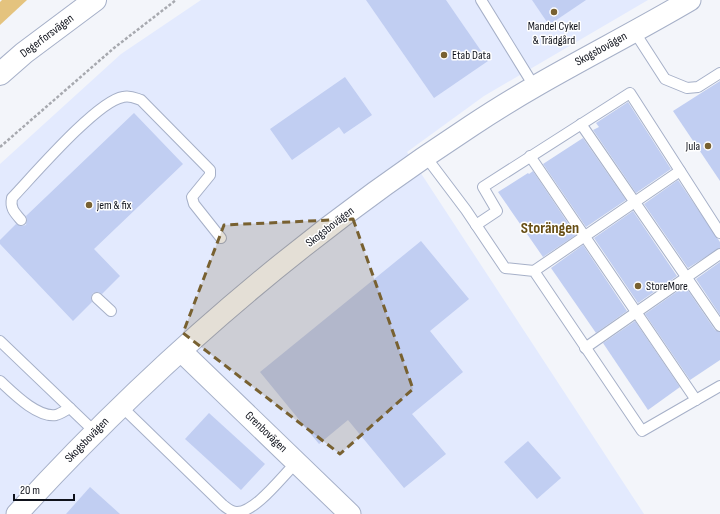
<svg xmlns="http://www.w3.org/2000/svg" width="720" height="514" font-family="'Sofia Sans Condensed',sans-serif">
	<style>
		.built { fill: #e3eafe }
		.green { fill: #e4c37e }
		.building { fill: #c1cef2 }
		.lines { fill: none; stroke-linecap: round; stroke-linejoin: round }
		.service-casing { stroke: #a6b0c8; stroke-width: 12 }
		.minor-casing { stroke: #a6b0c8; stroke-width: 23 }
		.secondary-casing { stroke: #a6b0c8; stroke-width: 24 }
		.path { stroke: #a7a9af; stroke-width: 2.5; stroke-dasharray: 3 2; stroke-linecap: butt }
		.service { stroke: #fff; stroke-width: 10 }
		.minor { stroke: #fff; stroke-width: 21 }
		.secondary { stroke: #fff; stroke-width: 22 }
		.marked { fill: #786131; fill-opacity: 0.2; stroke: #786131; stroke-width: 3; stroke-dasharray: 8 5; stroke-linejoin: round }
		.poi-dot { fill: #786131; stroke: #fff; stroke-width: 1.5 }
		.labels { text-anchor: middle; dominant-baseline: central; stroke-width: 3; stroke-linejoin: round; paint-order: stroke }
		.poi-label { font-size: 12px; fill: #0f121b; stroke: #fff; text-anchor: start }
		.street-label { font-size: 12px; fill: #0f121b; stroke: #fff }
		.district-label { font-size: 16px; font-weight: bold; fill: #674e14; stroke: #fff }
	</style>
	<rect width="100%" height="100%" fill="#f3f5fa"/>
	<path class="built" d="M 201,0 L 648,0 L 484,96 L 407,152 L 644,514 L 0,514 L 0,164 L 121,54 Z"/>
	<path class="green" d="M 2,0 L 27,0 L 0,25 L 0,2 Z"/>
	<g class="building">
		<path d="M 366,0 L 446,0 L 488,61 L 434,98 Z"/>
		<path d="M 532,0 L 586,0 L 549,25 Z"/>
		<path d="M 345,77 L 372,115 L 344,134 L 339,127 L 292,160 L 270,129 Z"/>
		<path d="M 720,81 L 720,181 L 673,111 Z"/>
		<path d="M 628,102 L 671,169 L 636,193 L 593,130 L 599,127 L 596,123 Z"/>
		<path d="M 134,113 L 183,164 L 94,249 L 120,276 L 102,294 L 98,292 L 93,293 L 91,297 L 92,302 L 73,321 L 0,244 L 0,240 L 16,224 L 22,226 L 26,225 L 27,219 L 26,216 Z"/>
		<path d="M 583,138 L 626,200 L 586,227 L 543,164 Z"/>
		<path d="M 533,171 L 576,235 L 543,257 L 498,192 L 528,173 L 529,174 Z"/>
		<path d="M 678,180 L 720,242 L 720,248 L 688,268 L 644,204 Z"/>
		<path d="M 633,211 L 677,276 L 638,303 L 594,238 Z"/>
		<path d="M 421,241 L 469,299 L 430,331 L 463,372 L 412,414 L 446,454 L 404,488 L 348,420 L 319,444 L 260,372 Z"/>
		<path d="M 583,245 L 627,311 L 596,333 L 551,268 Z"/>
		<path d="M 720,262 L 720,315 L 696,279 Z"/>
		<path d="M 685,286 L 715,330 L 720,332 L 720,360 L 690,380 L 645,314 Z"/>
		<path d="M 635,321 L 680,387 L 648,410 L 603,343 Z"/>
		<path d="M 209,413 L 265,464 L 241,490 L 185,439 Z"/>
		<path d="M 528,441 L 561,478 L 537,499 L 504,462 Z"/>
		<path d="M 90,487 L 120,514 L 66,514 Z"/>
	</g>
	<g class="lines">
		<g class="service-casing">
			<g id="service">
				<path d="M 481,0 L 534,86"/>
				<path d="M 634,31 L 665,79 L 687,88 L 698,87 L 720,73"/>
				<path d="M 581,124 L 720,326"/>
				<path d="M 530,156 L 696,400"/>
				<path d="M 426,157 L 466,210 L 505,268 L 534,271 L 642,431 L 720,386"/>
				<path d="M 21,220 C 14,212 10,208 12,198 C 33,176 97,101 123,97 C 130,95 135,98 141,100 L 210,170 L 210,175 L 192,197 L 194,204 L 221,238"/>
				<path d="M 476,225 L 497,211 L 483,187 L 630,93 L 720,233"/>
				<path d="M 534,271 L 680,171"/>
				<path d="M 97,298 L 111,311"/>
				<path d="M 0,341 L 95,432"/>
				<path d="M 585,348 L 720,254"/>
				<path d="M 0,381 C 12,392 37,418 56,415 C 60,414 66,410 70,408"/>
				<path d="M 121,406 L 223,505 C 227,508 231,512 237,512 C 256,512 283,475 297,462"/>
			</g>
		</g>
		<g class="minor-casing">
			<g id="minor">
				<path d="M 181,351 L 350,514"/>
				<path d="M 17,514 C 151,367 304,235 471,126 C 541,79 617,43 690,0"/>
			</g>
		</g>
		<g class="secondary-casing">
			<path id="secondary" d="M 0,74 L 24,53 L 95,0"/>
		</g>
		<path class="path" d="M 0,147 L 114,48 L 176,0"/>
		<use href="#service" class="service"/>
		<use href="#minor" class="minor"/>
		<use href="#secondary" class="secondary"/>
	</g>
	<path class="marked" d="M 353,219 L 413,389 L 340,454 L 183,333 L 224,225 Z"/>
	<g class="poi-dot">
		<circle cx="554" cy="12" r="4"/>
		<circle cx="444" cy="55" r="4"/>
		<circle cx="708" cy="146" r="4"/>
		<circle cx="89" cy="205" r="4"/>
		<circle cx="638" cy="286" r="4"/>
	</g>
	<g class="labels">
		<g class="poi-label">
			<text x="554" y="26" text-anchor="middle">Mandel Cykel<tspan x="554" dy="14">&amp; Trädgård</tspan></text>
			<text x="452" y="55">Etab Data</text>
			<text x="700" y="146" text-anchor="end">Jula</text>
			<text x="97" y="205">jem &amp; fix</text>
			<text x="646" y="286">StoreMore</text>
		</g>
		<g class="street-label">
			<text transform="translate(47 36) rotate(-37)">Degerforsvägen</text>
			<text transform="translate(601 49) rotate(-29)">Skogsbovägen</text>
			<text transform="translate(330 227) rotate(-38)">Skogsbovägen</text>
			<text transform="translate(266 432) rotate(44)">Grenbovägen</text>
			<text transform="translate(87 440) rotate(-46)">Skogsbovägen</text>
		</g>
		<g class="district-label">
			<text x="550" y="228">Storängen</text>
		</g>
	</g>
	<path d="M14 494v6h60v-6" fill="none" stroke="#0f121b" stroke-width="2"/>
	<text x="20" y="494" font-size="12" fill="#0f121b" stroke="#ffffff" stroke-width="3" paint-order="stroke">20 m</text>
</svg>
